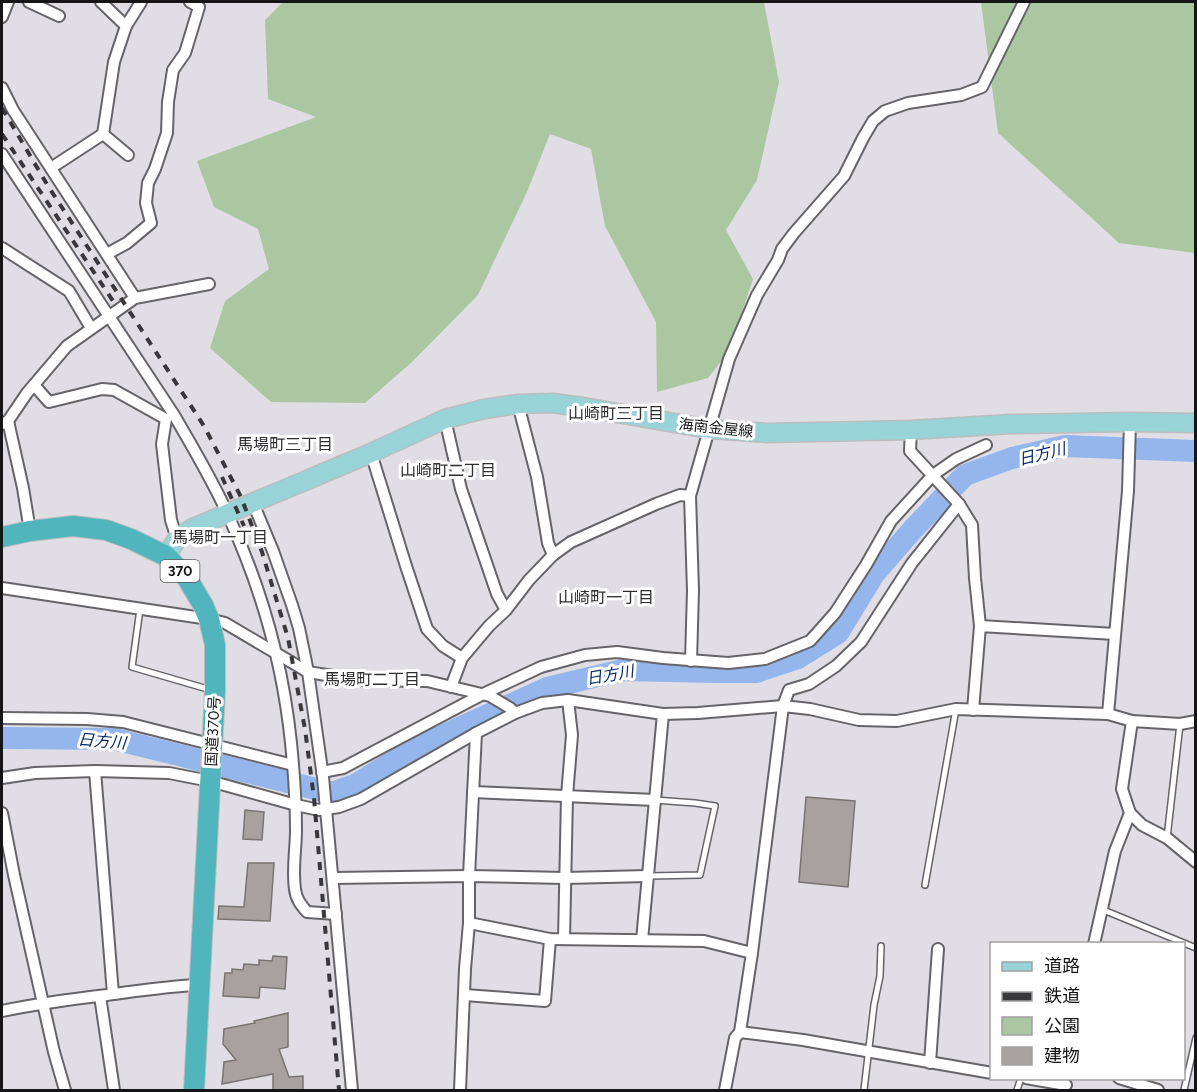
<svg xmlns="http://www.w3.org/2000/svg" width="1197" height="1092" font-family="Figtree,'Noto Sans JP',sans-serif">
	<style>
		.green { fill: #abc7a2 }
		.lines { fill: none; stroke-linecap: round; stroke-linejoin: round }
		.river { stroke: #95b6ed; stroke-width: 22 }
		.building { fill: #a7a1a0; stroke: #797472; stroke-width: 1.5 }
		.lane-casing { stroke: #666469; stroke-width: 8 }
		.street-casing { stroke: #666469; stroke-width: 14 }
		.primary-casing { stroke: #bdbdbe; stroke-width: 21 }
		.highway-casing { stroke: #bdbdbe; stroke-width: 22 }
		.lane { stroke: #fff; stroke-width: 5 }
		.street { stroke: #fff; stroke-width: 10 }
		.primary { stroke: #97d3d7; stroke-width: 18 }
		.highway { stroke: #51b5bd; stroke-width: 20 }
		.rail { stroke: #38373a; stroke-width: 4; stroke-dasharray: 8 8; stroke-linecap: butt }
		.labels { text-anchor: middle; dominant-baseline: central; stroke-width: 6; stroke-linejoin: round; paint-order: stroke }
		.shield { fill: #fff; stroke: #5b5a5c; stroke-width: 1.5 }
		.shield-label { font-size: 14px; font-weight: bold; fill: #151416 }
		.street-label { font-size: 15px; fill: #151416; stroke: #fff }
		.neighbourhood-label { font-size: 16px; fill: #2e2d31; stroke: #fff }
		.water-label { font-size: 16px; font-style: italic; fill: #042968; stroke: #fff }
	</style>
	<rect width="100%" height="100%" fill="#e0dee4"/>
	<g class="green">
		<path d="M 283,2 L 764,2 L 779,82 L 757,180 L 726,230 L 753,279 L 729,351 L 708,378 L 657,392 L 656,322 L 605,226 L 591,149 L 550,134 L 527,192 L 478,295 L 412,362 L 365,403 L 271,402 L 210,348 L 225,301 L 269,269 L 258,229 L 214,207 L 197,161 L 316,117 L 268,99 L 265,20 Z"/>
		<path d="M 981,2 L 1195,2 L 1195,253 L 1119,243 L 998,133 Z"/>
	</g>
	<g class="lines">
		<path class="river" d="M 2,738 L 114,739 L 332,793 L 355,785 L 413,749 L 547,688 L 623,670 L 715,672 L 756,672 L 798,658 L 838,633 L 874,574 L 914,528 L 965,475 L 1012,458 L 1065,446 L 1196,451"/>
	</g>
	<g class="building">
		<path d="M 806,797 L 855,801 L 848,887 L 799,882 Z"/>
		<path d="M 245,810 L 264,812 L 262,840 L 243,839 Z"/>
		<path d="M 248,863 L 274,863 L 270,921 L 218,919 L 219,906 L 244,907 Z"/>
		<path d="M 273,956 L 287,957 L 285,989 L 260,987 L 259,998 L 223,996 L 225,973 L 232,973 L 232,969 L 243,970 L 244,964 L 259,965 L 259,960 L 272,961 Z"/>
		<path d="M 288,1013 L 288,1047 L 279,1049 L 289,1077 L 303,1076 L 303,1090 L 273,1090 L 273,1074 L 222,1084 L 224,1062 L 236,1060 L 223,1044 L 224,1029 L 255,1023 L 254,1021 Z"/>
	</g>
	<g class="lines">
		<g class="lane-casing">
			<g id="lane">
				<path d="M 140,609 L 132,667 L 211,690"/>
				<path d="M 1167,838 L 1180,724"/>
				<path d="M 648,876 L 700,875 L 715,806 L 695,803 L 655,800"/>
				<path d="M 925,885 L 956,709"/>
				<path d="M 1101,909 L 1196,948"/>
				<path d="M 864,1090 L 874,1005 L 880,976 L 881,946"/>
				<path d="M 1017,1090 L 1021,1078"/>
				<path d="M 1184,1090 L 1196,1038"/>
			</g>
		</g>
		<g class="street-casing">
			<g id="street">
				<path d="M 29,2 L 59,16"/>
				<path d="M 2,17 L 8,2"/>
				<path d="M 126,26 L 141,2"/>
				<path d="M 2,88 L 13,110 L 135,298"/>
				<path d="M 103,134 L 128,155"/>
				<path d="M 2,154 L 174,415 C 193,448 213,481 228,515 C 261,587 283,665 291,743 C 294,772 296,801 296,830 C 296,849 292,869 295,889 C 296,899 301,905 307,912 L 336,914"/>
				<path d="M 51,168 L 103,134 L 114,62 L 126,26 L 101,2"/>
				<path d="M 2,248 L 69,291 L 91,328"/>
				<path d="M 107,254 L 127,243 L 151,223 L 146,203 L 148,183 L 155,169 L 167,133 L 168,102 L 173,70 L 185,53 L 199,7 L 190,2"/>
				<path d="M 34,385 L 49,402 L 102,389 L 114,390 L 166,419"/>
				<path d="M 518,404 L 537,477 L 548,543 L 553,555"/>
				<path d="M 166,419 L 162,444 L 171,520 L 177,539"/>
				<path d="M 445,419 L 461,489 L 497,594 L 506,610"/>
				<path d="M 8,421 L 23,488 L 30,531"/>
				<path d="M 2,424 L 8,421 L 27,393 L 67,346 L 135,298 L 209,284"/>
				<path d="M 911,430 L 910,451 L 959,504 L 972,525 L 975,578 L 980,626"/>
				<path d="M 371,453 L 406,566 L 427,629 L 443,646 L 462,658"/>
				<path d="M 253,503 L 273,551 L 292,605 L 299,628 L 308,672 L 323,777 L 352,1090"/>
				<path d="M 2,588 L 209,619 L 225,623 L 308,672 L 357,680 L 427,681 L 490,696 L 510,708 L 515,713"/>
				<path d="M 691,661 L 693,590 L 690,496 L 729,359 L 757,295 L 778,260 L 782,249 L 794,233 L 844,176 L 863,138 L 873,121 L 885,111 L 908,103 L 961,95 L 982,87 L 1024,2"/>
				<path d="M 451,687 L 462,658 L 489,626 L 506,610 L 529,580 L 553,555 L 571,542 L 656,504 L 680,495 L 690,496"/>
				<path d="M 973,710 L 980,626 L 1115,634"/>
				<path d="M 1108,714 L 1128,491 L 1130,422"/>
				<path d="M 2,718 L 87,719 L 123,722 L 293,765"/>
				<path d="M 1132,721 L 1122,789 L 1130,813 L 1142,825 L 1167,838 L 1196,862"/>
				<path d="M 95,771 L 113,994"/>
				<path d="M 322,772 L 343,768 L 483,694 L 541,667 L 585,655 L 617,652 L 663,658 L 728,663 L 765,659 L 810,641 L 835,613 L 866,565 L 891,521 L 933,475 L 956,459 L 986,445"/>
				<path d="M 2,778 L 35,773 L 95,771 L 169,773 L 210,781 L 296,805 L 319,810 L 339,807 L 361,799 L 476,733"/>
				<path d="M 473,792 L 655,800"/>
				<path d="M 2,813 L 14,875 L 54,1052 L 65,1090"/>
				<path d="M 333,878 L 469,876 L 565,878 L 648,876"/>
				<path d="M 469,923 L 550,939 L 704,941 L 752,953"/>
				<path d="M 564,939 L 567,796 L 572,735 L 568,700"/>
				<path d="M 642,940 L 663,714"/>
				<path d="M 1094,944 L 1115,851 L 1130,813"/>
				<path d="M 465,995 L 545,1001 L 550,939"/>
				<path d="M 100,996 L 114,1090"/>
				<path d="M 2,1011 C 36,1004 72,999 107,995 C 137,991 168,986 199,985"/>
				<path d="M 740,1032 L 803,1040 L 992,1073"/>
				<path d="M 930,1063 L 938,949"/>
				<path d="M 1026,1078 L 1066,1085"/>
				<path d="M 1119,1078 L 1158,1090"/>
				<path d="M 460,1090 L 465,969 L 469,923 L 469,876 L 476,733 L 515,713 L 542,703 L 568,700 L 663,714 L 698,713 L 783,706 L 810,709 L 859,720 L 897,721 L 956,709 L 1108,714 L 1132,721 L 1180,724 L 1196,721"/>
				<path d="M 725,1090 L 735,1038 L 740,1032 L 752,953 L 783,706 L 789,690 L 809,684 L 836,666 L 861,642 L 912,563 L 959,504"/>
			</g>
		</g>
		<g class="primary-casing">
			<path id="primary" d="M 166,556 L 177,539 L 193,528 L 371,453 L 445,419 L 484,409 L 518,404 L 552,403 L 583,407 L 709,429 L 767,433 L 911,430 L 1011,424 L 1130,422 L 1196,423"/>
		</g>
		<g class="highway-casing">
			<path id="highway" d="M 2,537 L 30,531 L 73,526 L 106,530 L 131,539 L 166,556 L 187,578 L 203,605 L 209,619 L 215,645 L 215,691 L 194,1090"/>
		</g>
		<use href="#lane" class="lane"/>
		<use href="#street" class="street"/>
		<use href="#primary" class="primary"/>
		<use href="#highway" class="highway"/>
		<g class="rail">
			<path d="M 2,108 L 48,186 L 204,426 L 241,497 L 262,552 L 288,638 L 305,729 L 314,798 L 339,1090"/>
			<path d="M 2,134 L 113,301"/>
			<path d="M 222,477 L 244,526"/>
		</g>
	</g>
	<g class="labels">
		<rect class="shield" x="160.5" y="560" width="39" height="22" rx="4.5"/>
		<g class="shield-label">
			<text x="180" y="571">370</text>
		</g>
		<g class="street-label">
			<text transform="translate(716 428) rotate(6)">海南金屋線</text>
			<text transform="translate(213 731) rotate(-87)">国道370号</text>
		</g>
		<g class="neighbourhood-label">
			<text x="616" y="413">山崎町三丁目</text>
			<text x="285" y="444">馬場町三丁目</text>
			<text x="448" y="470">山崎町二丁目</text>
			<text x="220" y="537">馬場町一丁目</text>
			<text x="606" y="597">山崎町一丁目</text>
			<text x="372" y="679">馬場町二丁目</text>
		</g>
		<g class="water-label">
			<text transform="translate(1042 454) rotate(-14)">日方川</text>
			<text transform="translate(610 675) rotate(-10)">日方川</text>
			<text transform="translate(102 741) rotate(5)">日方川</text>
		</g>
	</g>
	<rect width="1197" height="1092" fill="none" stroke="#151416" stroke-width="6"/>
	<rect x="990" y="942" width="195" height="138" fill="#ffffff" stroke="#a1a1a2" stroke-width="1.5"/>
	<rect x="1002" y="962" width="30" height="9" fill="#97d3d7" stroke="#a1a1a2" stroke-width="1.5"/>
	<text x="1044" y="972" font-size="18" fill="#151416">道路</text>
	<rect x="1002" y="992" width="30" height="9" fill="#38373a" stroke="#a1a1a2" stroke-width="1.5"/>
	<text x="1044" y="1002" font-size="18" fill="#151416">鉄道</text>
	<rect x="1002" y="1017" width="30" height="18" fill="#abc7a2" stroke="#a1a1a2" stroke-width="1.5"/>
	<text x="1044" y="1032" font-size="18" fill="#151416">公園</text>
	<rect x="1002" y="1047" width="30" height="18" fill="#a7a1a0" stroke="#a1a1a2" stroke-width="1.5"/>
	<text x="1044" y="1062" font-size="18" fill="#151416">建物</text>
</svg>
